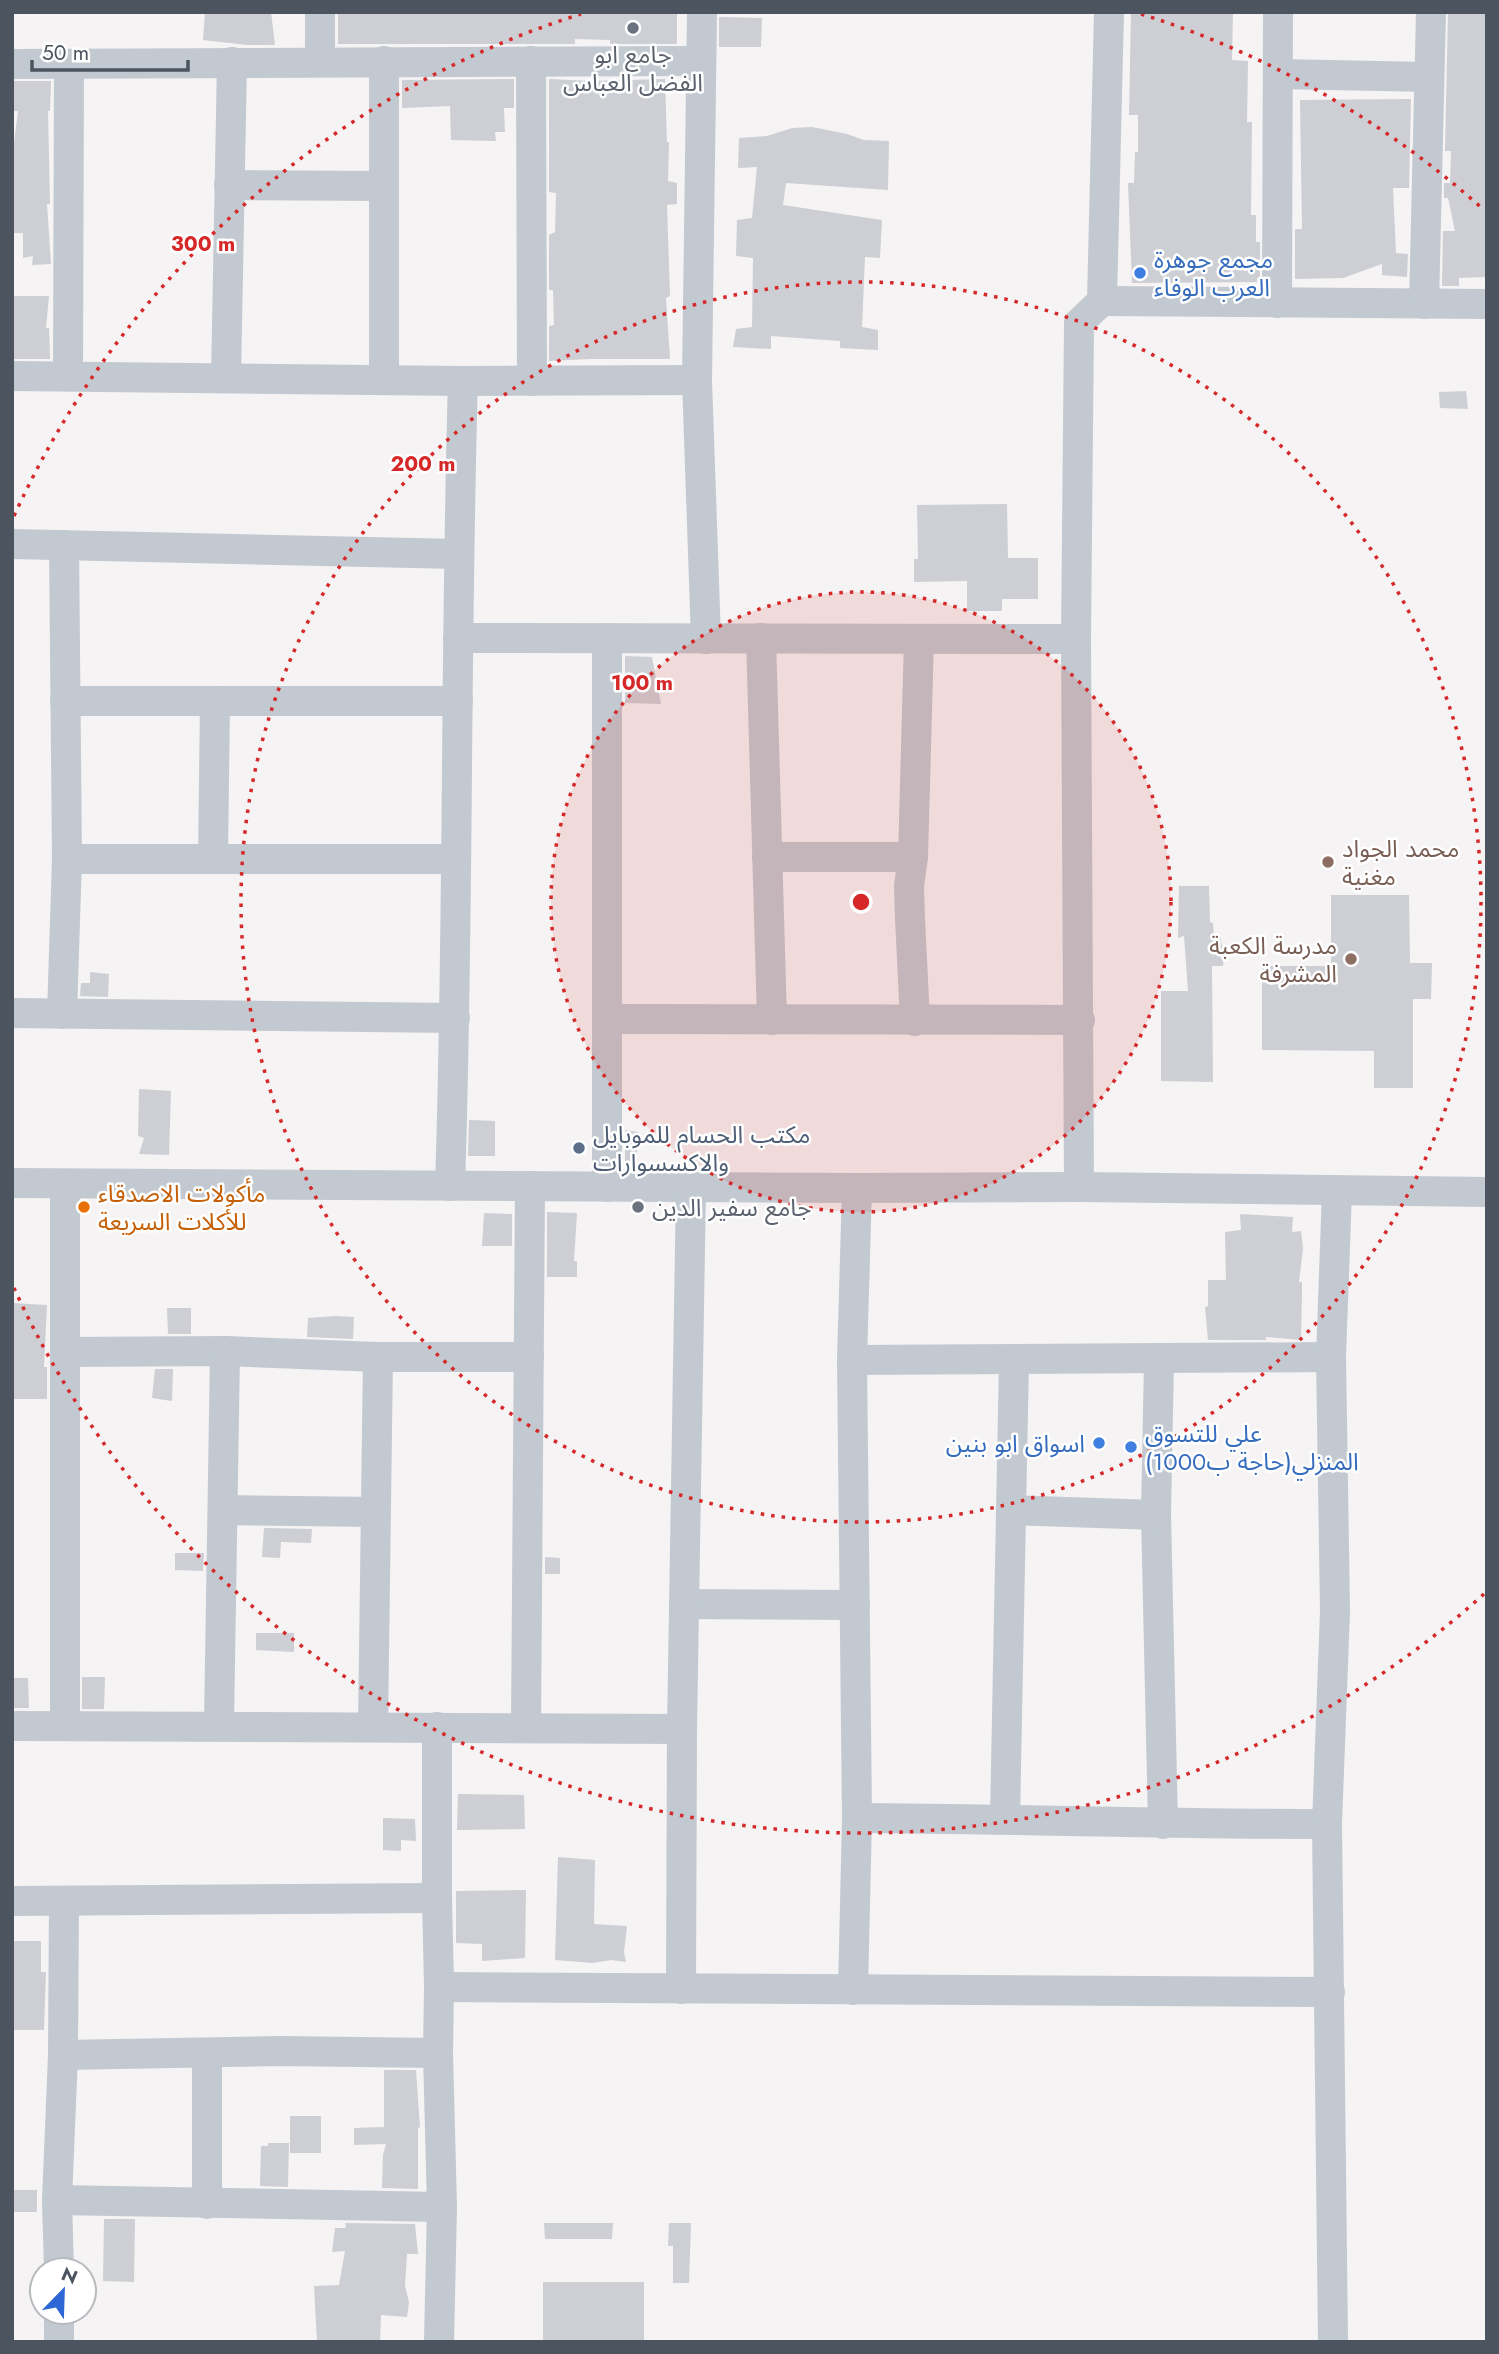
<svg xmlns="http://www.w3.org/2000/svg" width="1499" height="2354" font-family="Jost,'Noto Sans Arabic',sans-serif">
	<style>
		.building { fill: #cdcfd4 }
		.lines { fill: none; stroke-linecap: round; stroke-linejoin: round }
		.minor { stroke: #c2c9d0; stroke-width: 30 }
		.ring { fill: none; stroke: #d62828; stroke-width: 3.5; stroke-dasharray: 3.5 7 }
		.worship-dot { fill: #6b7280; stroke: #fff; stroke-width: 2.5 }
		.shop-dot { fill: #3f7fe0; stroke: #fff; stroke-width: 2.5 }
		.education-dot { fill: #8d6e63; stroke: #fff; stroke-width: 2.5 }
		.service-dot { fill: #5c6f8a; stroke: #fff; stroke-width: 2.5 }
		.food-dot { fill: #e8710a; stroke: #fff; stroke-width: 2.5 }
		.labels { text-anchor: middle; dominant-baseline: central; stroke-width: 5; stroke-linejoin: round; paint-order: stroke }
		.worship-label { font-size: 24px; fill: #5b616d; stroke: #fff }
		.shop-label { font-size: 24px; fill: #366cbe; stroke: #fff; text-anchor: start }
		.education-label { font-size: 24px; fill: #785e54; stroke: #fff; text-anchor: start }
		.service-label { font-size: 24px; fill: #4e5e75; stroke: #fff; text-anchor: start }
		.food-label { font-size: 24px; fill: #c56008; stroke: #fff; text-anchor: start }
		.centre { fill: #d62828; stroke: #fff; stroke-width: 3.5 }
		.ring-label { font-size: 21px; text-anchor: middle; font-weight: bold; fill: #d62828; stroke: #fff; stroke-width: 5; stroke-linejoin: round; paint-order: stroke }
	</style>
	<rect width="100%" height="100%" fill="#f5f3f3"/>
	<g class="building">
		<path d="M 205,12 L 271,12 L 275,45 L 248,45 L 203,40 Z"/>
		<path d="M 338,12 L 677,12 L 677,44 L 610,44 L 610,40 L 575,39 L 575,44 L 338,44 Z"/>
		<path d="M 1131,12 L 1233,12 L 1232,60 L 1248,61 L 1247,122 L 1252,122 L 1251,215 L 1256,215 L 1256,242 L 1260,242 L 1260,278 L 1257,278 L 1257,282 L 1132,283 L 1128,183 L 1134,183 L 1135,152 L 1138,152 L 1138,115 L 1129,115 Z"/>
		<path d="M 1448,12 L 1487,12 L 1487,277 L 1459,278 L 1459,286 L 1442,286 L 1443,231 L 1455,231 L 1448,198 L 1444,198 L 1444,183 L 1450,183 L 1451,151 L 1445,151 Z"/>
		<path d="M 719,17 L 762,18 L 761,47 L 719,47 Z"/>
		<path d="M 514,79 L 514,108 L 504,108 L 505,132 L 495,132 L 496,141 L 451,140 L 450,106 L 402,108 L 402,80 Z"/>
		<path d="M 549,79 L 592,81 L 665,79 L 667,142 L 669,142 L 668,181 L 677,183 L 677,204 L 667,205 L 670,296 L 666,298 L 670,359 L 590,359 L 549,361 L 549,326 L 554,325 L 553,290 L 549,290 L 549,235 L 555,232 L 556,193 L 549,192 Z"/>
		<path d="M 12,81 L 51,81 L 50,111 L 48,111 L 50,204 L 47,204 L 51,264 L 32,265 L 33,256 L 23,258 L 23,233 L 12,233 L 12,159 L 18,111 L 12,111 Z"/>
		<path d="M 1411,99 L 1409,188 L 1393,188 L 1396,253 L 1408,254 L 1407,277 L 1382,275 L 1382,264 L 1343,278 L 1295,279 L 1295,229 L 1302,229 L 1300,100 Z"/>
		<path d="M 812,127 L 847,134 L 864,140 L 889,141 L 888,190 L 786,183 L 783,205 L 882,220 L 880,258 L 865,257 L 862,327 L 878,330 L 878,350 L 840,348 L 840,341 L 771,336 L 771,349 L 733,347 L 736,329 L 752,327 L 753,258 L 736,256 L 737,220 L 752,218 L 757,167 L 738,168 L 739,138 L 767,136 L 792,128 Z"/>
		<path d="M 12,296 L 49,296 L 46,328 L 49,328 L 50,359 L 12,359 Z"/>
		<path d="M 1466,391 L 1468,409 L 1440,408 L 1439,392 Z"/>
		<path d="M 1007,504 L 1008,558 L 1038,558 L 1038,599 L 1002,599 L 1002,611 L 967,611 L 967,581 L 914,582 L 914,559 L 918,559 L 917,505 Z"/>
		<path d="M 625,656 L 652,657 L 661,704 L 625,703 Z"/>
		<path d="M 1179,886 L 1209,886 L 1210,922 L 1213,923 L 1214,936 L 1220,935 L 1222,946 L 1224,946 L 1223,966 L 1212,966 L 1213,1082 L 1161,1081 L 1161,991 L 1188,991 L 1184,936 L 1178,938 Z"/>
		<path d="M 1331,895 L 1409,895 L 1410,963 L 1432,963 L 1431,999 L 1413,999 L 1413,1088 L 1374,1088 L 1374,1051 L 1262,1050 L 1262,966 L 1331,966 Z"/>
		<path d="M 90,972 L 109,974 L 108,997 L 80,996 L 81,983 L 90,983 Z"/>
		<path d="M 139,1089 L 171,1091 L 169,1155 L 139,1154 L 144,1138 L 138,1136 Z"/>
		<path d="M 469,1120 L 495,1121 L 495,1156 L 468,1156 Z"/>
		<path d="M 625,1130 L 639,1132 L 636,1163 L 625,1162 Z"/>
		<path d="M 547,1212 L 577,1213 L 574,1261 L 577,1261 L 577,1277 L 547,1277 Z"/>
		<path d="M 484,1213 L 512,1214 L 512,1246 L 482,1246 Z"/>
		<path d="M 1240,1214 L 1293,1217 L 1292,1232 L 1301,1231 L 1303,1249 L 1299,1282 L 1302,1282 L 1302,1291 L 1301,1340 L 1266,1337 L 1266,1340 L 1208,1340 L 1205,1307 L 1208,1306 L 1208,1280 L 1226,1280 L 1225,1232 L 1241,1230 Z"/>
		<path d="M 12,1303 L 47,1305 L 44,1367 L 47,1367 L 47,1399 L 12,1399 Z"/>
		<path d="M 167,1308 L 191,1308 L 191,1334 L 168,1334 Z"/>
		<path d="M 336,1316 L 354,1317 L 353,1339 L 307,1337 L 308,1318 Z"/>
		<path d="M 155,1369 L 173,1369 L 172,1401 L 152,1398 Z"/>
		<path d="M 264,1528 L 312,1529 L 311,1543 L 281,1542 L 280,1558 L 262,1557 Z"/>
		<path d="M 175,1553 L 204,1553 L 203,1571 L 175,1570 Z"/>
		<path d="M 545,1557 L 560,1558 L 560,1574 L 545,1574 Z"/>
		<path d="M 256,1633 L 294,1633 L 294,1652 L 256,1650 Z"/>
		<path d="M 82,1677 L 105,1677 L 104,1709 L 82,1709 Z"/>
		<path d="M 12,1678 L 28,1678 L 29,1708 L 12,1708 Z"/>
		<path d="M 458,1794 L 524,1795 L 525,1829 L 457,1830 Z"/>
		<path d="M 383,1818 L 415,1819 L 416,1841 L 401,1840 L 401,1851 L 383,1850 Z"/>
		<path d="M 558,1857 L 595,1860 L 594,1924 L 627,1926 L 624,1952 L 626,1962 L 611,1960 L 593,1963 L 555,1960 Z"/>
		<path d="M 526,1890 L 525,1958 L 482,1961 L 482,1944 L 456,1943 L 456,1891 Z"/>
		<path d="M 12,1941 L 41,1941 L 41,1972 L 46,1972 L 44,2030 L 12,2030 Z"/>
		<path d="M 384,2070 L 416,2070 L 420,2128 L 418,2127 L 418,2189 L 382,2188 L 383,2155 L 386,2144 L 354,2145 L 354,2128 L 384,2127 Z"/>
		<rect x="290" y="2116" width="31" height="37"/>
		<path d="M 268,2143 L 289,2143 L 288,2187 L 260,2186 L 261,2146 L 268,2146 Z"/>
		<rect x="12" y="2190" width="25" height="22"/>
		<path d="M 104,2219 L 135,2219 L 134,2282 L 103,2281 Z"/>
		<path d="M 345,2223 L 415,2224 L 418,2254 L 407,2254 L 405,2286 L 409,2302 L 407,2317 L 381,2315 L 380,2342 L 317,2342 L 314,2286 L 339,2285 L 345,2251 L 332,2252 L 335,2228 L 346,2228 Z"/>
		<path d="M 544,2223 L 613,2223 L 612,2239 L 545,2239 Z"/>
		<path d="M 669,2223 L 691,2223 L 689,2283 L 673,2283 L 673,2246 L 668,2246 Z"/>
		<rect x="543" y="2282" width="101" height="60"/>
	</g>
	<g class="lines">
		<g class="minor">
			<path d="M 702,12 L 697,380 L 706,639"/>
			<path d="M 320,61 L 320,12"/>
			<path d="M 531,61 L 532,381"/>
			<path d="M 12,64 L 701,61"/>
			<path d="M 1278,74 L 1429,77"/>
			<path d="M 229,185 L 384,186"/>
			<path d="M 1102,301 L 1487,304"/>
			<path d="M 1277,303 L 1278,12"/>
			<path d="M 1424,304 L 1431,12"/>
			<path d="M 12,376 L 463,381 L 697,380"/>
			<path d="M 68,376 L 69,64"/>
			<path d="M 226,378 L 232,62"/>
			<path d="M 384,379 L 384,61"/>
			<path d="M 12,544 L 458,554"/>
			<path d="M 458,638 L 1076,639"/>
			<path d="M 607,638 L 607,1187"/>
			<path d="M 761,638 L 772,1020"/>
			<path d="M 65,701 L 458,701"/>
			<path d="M 767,857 L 913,857"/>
			<path d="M 67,859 L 456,859"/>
			<path d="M 213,859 L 215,701"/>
			<path d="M 12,1013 L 455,1018"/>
			<path d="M 62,1014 L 67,859 L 64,545"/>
			<path d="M 607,1019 L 1080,1020"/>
			<path d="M 915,1021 L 910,918 L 909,886 L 913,857 L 919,639"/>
			<path d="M 12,1183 L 857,1188 L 1079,1187 L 1487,1192"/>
			<path d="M 450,1186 C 459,918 455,649 463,381"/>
			<path d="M 1079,1187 L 1076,639 L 1079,323 L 1102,301 L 1109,12"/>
			<path d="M 65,1352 L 225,1351 L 378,1357 L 529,1357"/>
			<path d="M 1159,1359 L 1156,1515 L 1163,1824"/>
			<path d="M 852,1360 L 1331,1357"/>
			<path d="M 223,1510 L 376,1512"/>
			<path d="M 1012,1510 L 1156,1515"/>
			<path d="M 684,1604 L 855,1605"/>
			<path d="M 65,1725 L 65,1184"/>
			<path d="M 219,1725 L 225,1351"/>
			<path d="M 12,1726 L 682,1729"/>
			<path d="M 373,1727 L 378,1357"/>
			<path d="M 437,1727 L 437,1898 L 439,1987 L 438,2053 L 442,2207 L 439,2342"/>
			<path d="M 526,1728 L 530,1186"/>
			<path d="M 857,1818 C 1014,1819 1170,1824 1327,1824"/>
			<path d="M 1005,1819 L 1014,1360"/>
			<path d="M 12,1901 L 437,1898"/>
			<path d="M 439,1987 L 1330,1992"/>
			<path d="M 681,1989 L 682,1729 L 691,1187"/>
			<path d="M 853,1990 L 857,1818 L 852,1360 L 857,1188"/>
			<path d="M 207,2054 L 207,2204"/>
			<path d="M 63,2055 L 280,2051 L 438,2053"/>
			<path d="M 57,2200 L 442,2207"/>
			<path d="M 59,2270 L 57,2200 L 63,2055 L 64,1901"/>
			<path d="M 59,2312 L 59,2342"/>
			<path d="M 1333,2342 L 1327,1824 L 1335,1611 L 1331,1357 L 1337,1191"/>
		</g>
	</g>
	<circle cx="861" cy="902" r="310" fill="#d62828" fill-opacity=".12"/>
	<g class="ring">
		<circle cx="861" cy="902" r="310"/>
		<circle cx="861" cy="902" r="620"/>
		<path d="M1484 1594A931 931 0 0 1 14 1288M14 516A931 931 0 0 1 581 14M1141 14A931 931 0 0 1 1484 210"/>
	</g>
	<g class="worship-dot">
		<circle cx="633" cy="28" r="7"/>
		<circle cx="638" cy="1207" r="7"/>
	</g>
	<g class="shop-dot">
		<circle cx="1140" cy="273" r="7"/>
		<circle cx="1099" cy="1443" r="7"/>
		<circle cx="1131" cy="1447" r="7"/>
	</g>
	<g class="education-dot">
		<circle cx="1328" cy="862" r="7"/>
		<circle cx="1351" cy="959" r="7"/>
	</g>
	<circle class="service-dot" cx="579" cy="1148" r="7"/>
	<circle class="food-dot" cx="84" cy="1207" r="7"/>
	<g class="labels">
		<g class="worship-label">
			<text x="633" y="54">جامع ابو<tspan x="633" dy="28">الفضل العباس</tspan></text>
			<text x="652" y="1207" text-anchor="start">جامع سفير الدين</text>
		</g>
		<g class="shop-label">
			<text x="1154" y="259">مجمع جوهرة<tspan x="1154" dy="28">العرب الوفاء</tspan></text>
			<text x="1145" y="1433">علي للتسوق<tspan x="1145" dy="28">المنزلي(حاجة ب1000)</tspan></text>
			<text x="1085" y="1443" text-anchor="end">اسواق ابو بنين</text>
		</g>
		<g class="education-label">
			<text x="1342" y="848">محمد الجواد<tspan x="1342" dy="28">مغنية</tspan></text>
			<text x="1337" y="945" text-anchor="end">مدرسة الكعبة<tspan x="1337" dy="28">المشرفة</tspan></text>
		</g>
		<g class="service-label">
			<text x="593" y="1134">مكتب الحسام للموبايل<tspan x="593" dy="28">والاكسسوارات</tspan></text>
		</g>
		<g class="food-label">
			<text x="98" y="1193">مأكولات الاصدقاء<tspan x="98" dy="28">للأكلات السريعة</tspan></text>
		</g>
	</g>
	<circle cx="861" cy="902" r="10" class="centre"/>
	<g class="ring-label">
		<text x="203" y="251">300 m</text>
		<text x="423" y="471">200 m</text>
		<text x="642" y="690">100 m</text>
	</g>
	<rect width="1499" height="2354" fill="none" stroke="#4c545f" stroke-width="28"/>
	<g transform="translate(63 2291) rotate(23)"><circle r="33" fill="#ffffff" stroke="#b7bbbf" stroke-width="2"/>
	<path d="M0-5L12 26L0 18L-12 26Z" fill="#2c67d5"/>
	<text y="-10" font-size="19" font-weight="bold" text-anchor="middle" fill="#4c545f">N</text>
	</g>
	<path d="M32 60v10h156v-10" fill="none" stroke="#4c545f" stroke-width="3.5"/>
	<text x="42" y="60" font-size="21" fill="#4c545f" stroke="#ffffff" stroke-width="5" paint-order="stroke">50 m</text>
</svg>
